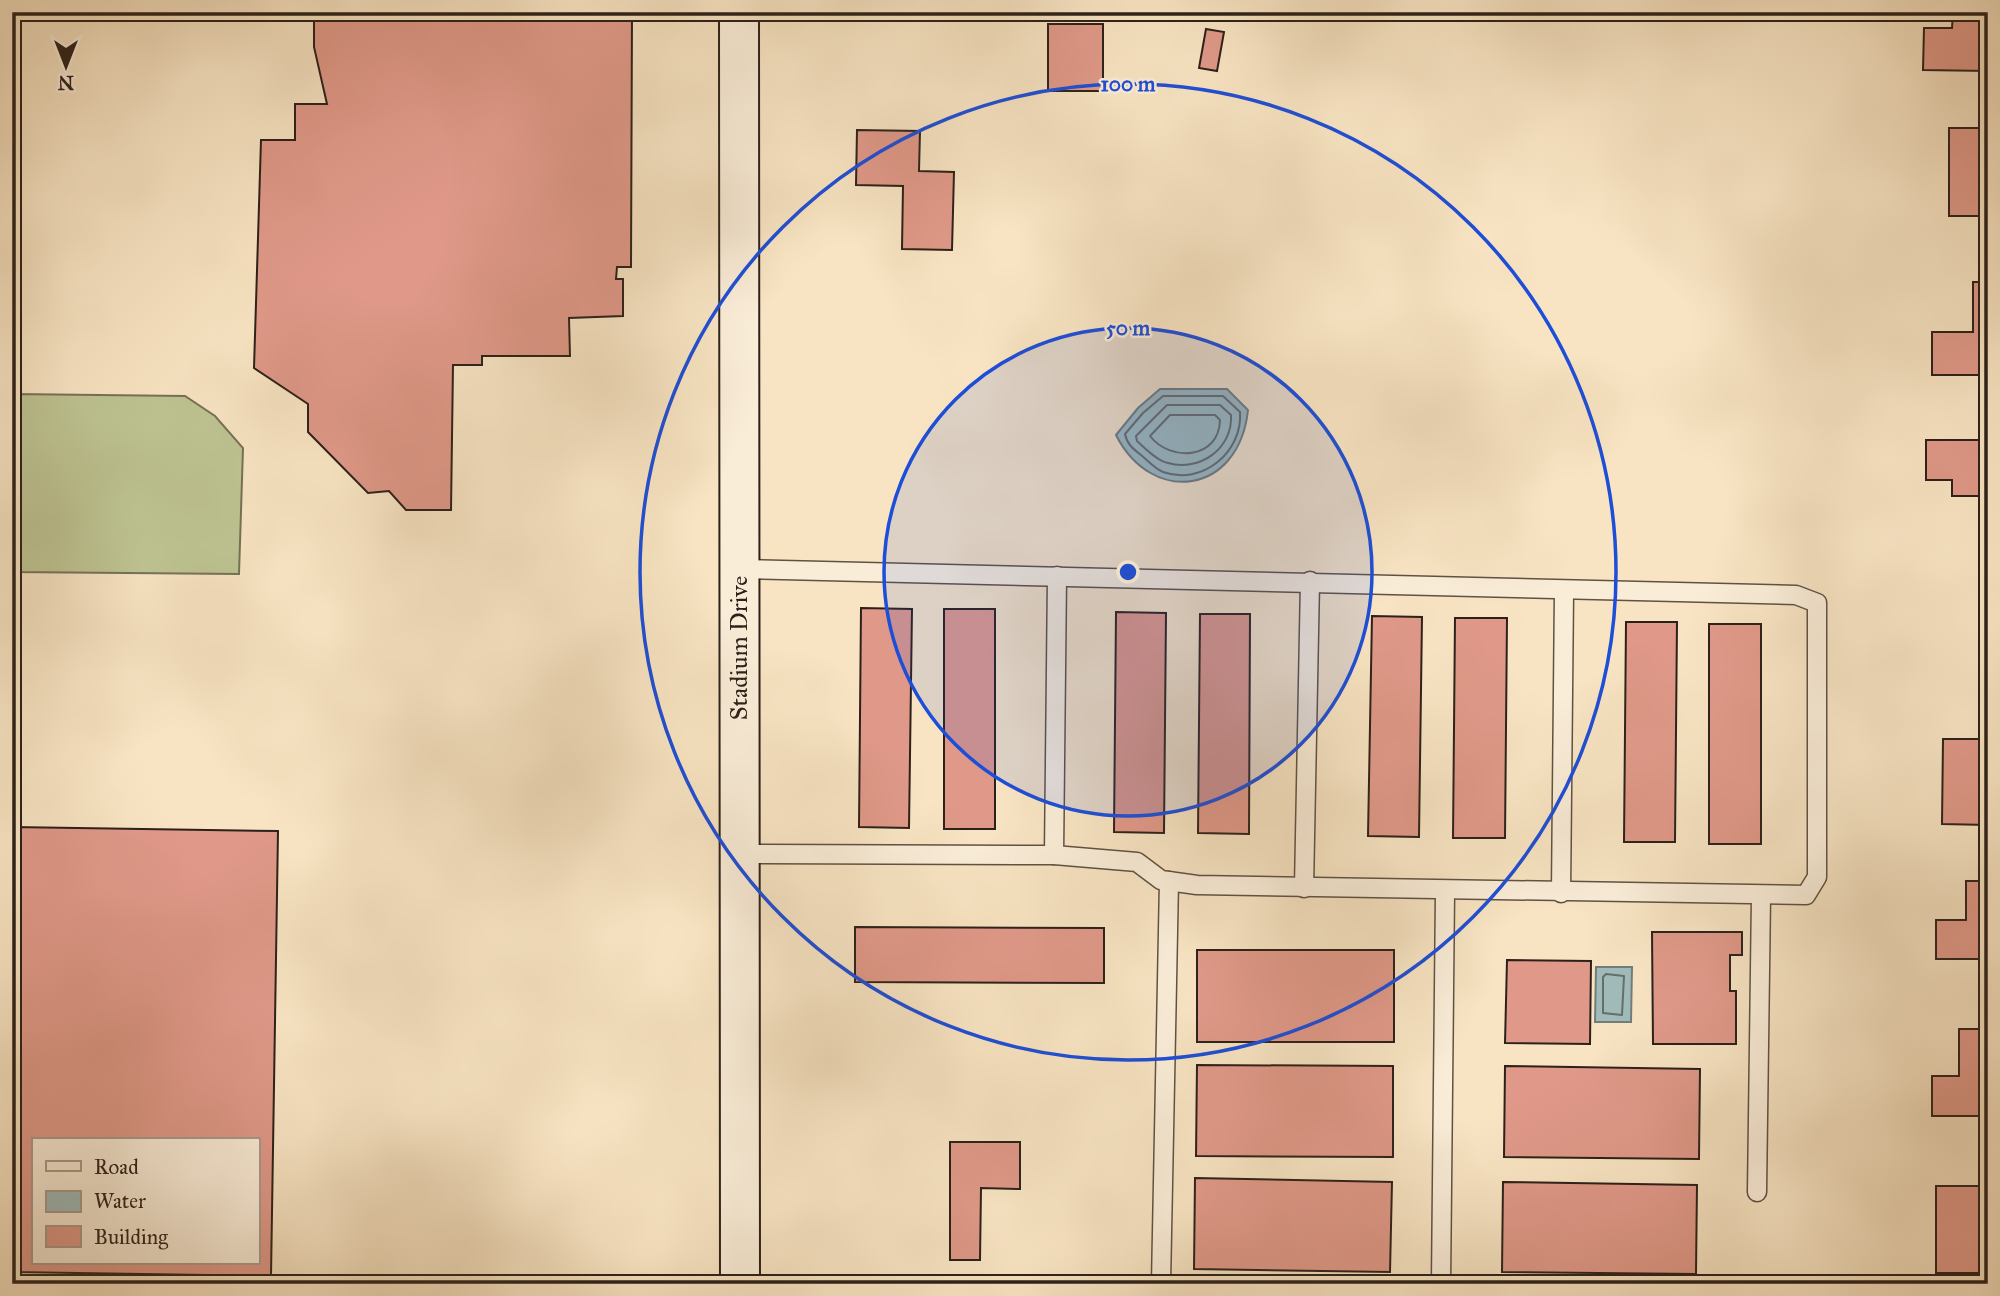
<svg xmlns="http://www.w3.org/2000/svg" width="2000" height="1296" font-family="'IM FELL Great Primer',serif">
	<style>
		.garden { fill: #bec493; stroke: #757256; stroke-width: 2 }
		.water { fill: #a0bcbc; stroke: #727e7b; stroke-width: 2 }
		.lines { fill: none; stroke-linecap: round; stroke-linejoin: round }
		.shore { stroke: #666e6b; stroke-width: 2 }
		.building { fill: #e09989; stroke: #2c211a; stroke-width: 2; fill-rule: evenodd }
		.lane-casing { stroke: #5f5244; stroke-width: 21 }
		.secondary-casing { stroke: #2c211a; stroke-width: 42 }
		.lane { stroke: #faedd8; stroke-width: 18 }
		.secondary { stroke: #faedd8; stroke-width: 38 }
		.ring { fill: none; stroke: #1d4ed8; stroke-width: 3.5 }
		.labels { text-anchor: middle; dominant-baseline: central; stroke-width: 5; stroke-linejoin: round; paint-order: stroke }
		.street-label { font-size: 24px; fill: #2c211a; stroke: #faedd8 }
		.centre { fill: #1d4ed8; stroke: #faedd8; stroke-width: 3.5 }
		.ring-label { font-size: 21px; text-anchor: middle; font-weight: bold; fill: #1d4ed8; stroke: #faedd8; stroke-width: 5; stroke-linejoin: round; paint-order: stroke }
	</style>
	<rect width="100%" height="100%" fill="#f8e4c3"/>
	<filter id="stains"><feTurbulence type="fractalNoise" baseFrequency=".00286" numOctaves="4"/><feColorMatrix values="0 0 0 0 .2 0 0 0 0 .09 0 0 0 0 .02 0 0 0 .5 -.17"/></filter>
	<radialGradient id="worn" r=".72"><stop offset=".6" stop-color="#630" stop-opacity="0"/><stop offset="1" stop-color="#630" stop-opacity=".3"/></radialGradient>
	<path class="garden" d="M 12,394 L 185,396 L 215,416 L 243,448 L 239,574 L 12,572 Z"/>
	<g class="water">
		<path d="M 1160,389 L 1227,389 L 1248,410 C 1239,495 1152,506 1116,435 L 1138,408 Z"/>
		<path d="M 1596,967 L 1632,967 L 1631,1022 L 1595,1022 Z"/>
	</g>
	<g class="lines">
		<g class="shore">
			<path d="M 1163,396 L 1223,396 L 1240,412 C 1243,452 1202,486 1163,472 C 1155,469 1147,460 1141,455 C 1133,449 1127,444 1125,434 L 1143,413 Z"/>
			<path d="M 1167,405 L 1220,405 L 1231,415 C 1233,449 1199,472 1168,463 C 1157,461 1145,448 1137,441 L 1136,436 Z"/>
			<path d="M 1170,415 L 1215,415 L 1220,420 C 1219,460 1170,462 1150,436 Z"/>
			<path d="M 1606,974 L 1624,976 L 1622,1015 L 1603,1013 L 1603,977 Z"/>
		</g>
	</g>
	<g class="building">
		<path d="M 314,12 L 632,12 L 631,267 L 617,267 L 616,279 L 623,279 L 623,316 L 569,318 L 570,356 L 482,356 L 482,365 L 453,365 L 451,510 L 406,510 L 389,491 L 368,493 L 308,432 L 308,404 L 254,368 L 261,140 L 295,140 L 295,104 L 327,104 L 314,47 Z"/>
		<path d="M 1953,12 L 1988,12 L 1988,71 L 1923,70 L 1924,28 L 1952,28 Z"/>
		<path d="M 12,14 L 20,15 L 17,64 L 12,64 Z"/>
		<rect x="1048" y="24" width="55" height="67"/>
		<path d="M 1206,29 L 1224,32 L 1217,71 L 1199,68 Z"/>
		<rect x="1949" y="128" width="39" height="88"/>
		<path d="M 857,130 L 920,131 L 919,171 L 954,172 L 952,250 L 902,249 L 903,186 L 856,185 Z"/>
		<path d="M 1973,282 L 1988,282 L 1988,375 L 1932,375 L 1932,332 L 1973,332 Z"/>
		<path d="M 1981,426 L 1988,426 L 1988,507 L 1980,507 L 1980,496 L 1952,496 L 1952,480 L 1926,480 L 1926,440 L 1980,440 Z"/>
		<path d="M 861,608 L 912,609 L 909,828 L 859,827 Z"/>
		<rect x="944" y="609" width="51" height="220"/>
		<path d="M 1116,612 L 1166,613 L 1164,833 L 1114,832 Z"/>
		<path d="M 1200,614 L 1250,614 L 1249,834 L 1198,833 Z"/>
		<path d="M 1372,616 L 1422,617 L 1419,837 L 1368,836 Z"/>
		<path d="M 1455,618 L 1507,618 L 1505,838 L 1453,838 Z"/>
		<path d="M 1626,622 L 1677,622 L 1675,842 L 1624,842 Z"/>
		<rect x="1709" y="624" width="52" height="220"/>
		<path d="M 1943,739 L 1988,739 L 1988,825 L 1942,824 Z"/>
		<path d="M 12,827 L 278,831 L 271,1276 L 12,1272 ZM 33,1140 L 257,1140 L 257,1263 L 33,1263 Z"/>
		<path d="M 1966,881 L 1988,881 L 1988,959 L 1936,959 L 1936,920 L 1966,920 Z"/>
		<path d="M 855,927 L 1104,928 L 1104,983 L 855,982 Z"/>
		<path d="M 1652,932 L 1742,932 L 1742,955 L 1730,955 L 1730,991 L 1736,991 L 1736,1044 L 1653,1044 Z"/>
		<rect x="1197" y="950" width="197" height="92"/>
		<path d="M 1507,960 L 1591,961 L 1590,1044 L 1505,1043 Z"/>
		<path d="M 1959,1029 L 1988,1029 L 1988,1116 L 1932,1116 L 1932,1076 L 1959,1076 Z"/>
		<path d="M 1197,1065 L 1393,1066 L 1393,1157 L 1196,1156 Z"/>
		<path d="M 1505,1066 L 1700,1069 L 1699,1159 L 1504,1157 Z"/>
		<path d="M 950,1142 L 1020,1142 L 1020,1189 L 981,1188 L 980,1260 L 950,1260 Z"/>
		<path d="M 1195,1178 L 1392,1182 L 1390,1272 L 1194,1269 Z"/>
		<path d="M 1503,1182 L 1697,1185 L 1696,1274 L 1502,1272 Z"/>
		<rect x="1936" y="1186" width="52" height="87"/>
	</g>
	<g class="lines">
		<g class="lane-casing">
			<g id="lane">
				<path d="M 739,569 L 1796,595 L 1817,603 L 1817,877 L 1806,895 L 1197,885 L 1161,880 L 1137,862 L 1054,855 L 739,854"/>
				<path d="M 1054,855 L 1057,576"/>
				<path d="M 1304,888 L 1310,581"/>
				<path d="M 1561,893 L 1564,591"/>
				<path d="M 1757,1192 L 1761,896"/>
				<path d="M 1161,1284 L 1169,881"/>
				<path d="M 1441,1284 L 1445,891"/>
			</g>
		</g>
		<g class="secondary-casing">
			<path id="secondary" d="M 739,12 L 740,1284"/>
		</g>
		<use href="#lane" class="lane"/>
		<use href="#secondary" class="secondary"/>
	</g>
	<circle cx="1128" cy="572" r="244" fill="#1d4ed8" fill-opacity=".12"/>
	<g class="ring">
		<circle cx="1128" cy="572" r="244"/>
		<circle cx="1128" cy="572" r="488"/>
	</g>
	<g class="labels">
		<g class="street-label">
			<text transform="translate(739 648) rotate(-90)">Stadium Drive</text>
		</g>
	</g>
	<circle cx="1128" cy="572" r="10" class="centre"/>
	<g class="ring-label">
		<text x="1128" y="91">100 m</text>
		<text x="1128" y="335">50 m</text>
	</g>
	<rect width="2000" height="1296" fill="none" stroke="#f8e4c3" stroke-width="42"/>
	<rect x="14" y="14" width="1972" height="1268" fill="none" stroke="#2c211a" stroke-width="3.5"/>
	<rect x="21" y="21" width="1958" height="1254" fill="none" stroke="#2c211a" stroke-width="2"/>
	<rect x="32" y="1138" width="228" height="126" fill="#faedd8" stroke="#a89b8c" stroke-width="2"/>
	<rect x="46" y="1161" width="35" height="10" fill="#faedd8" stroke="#a89b8c" stroke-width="2"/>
	<text x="94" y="1174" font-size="21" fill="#2c211a">Road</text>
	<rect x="46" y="1191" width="35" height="21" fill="#a0bcbc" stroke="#a89b8c" stroke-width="2"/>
	<text x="94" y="1208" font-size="21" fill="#2c211a">Water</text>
	<rect x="46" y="1226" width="35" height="21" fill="#e09989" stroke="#a89b8c" stroke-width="2"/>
	<text x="94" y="1244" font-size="21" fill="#2c211a">Building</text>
	<g transform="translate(66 66) rotate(180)" stroke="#faedd8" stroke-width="5" paint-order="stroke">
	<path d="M0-5L12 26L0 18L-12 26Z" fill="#2c211a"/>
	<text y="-10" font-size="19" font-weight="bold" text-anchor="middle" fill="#2c211a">N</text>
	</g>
	<rect width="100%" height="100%" filter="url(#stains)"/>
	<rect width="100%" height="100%" fill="url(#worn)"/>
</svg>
